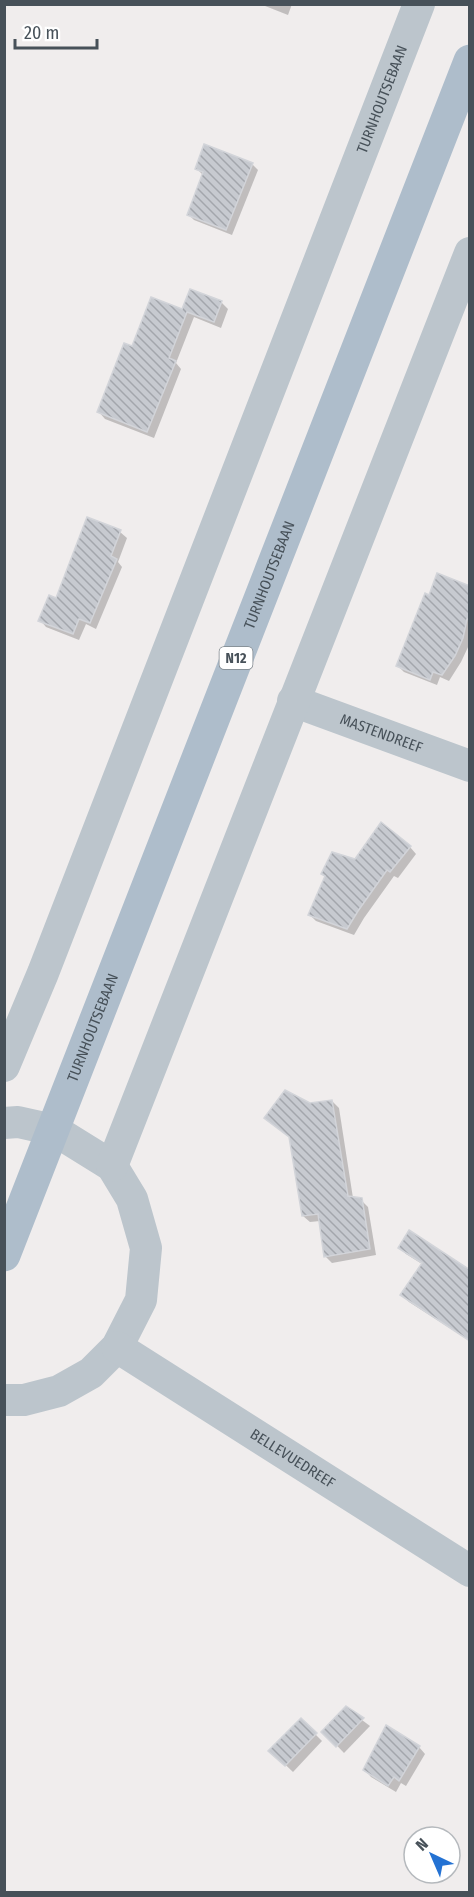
<svg xmlns="http://www.w3.org/2000/svg" width="474" height="1897" font-family="'Fira Sans Condensed',sans-serif">
	<style>
		.shadow { fill: #0003 }
		.building { fill: url(#building-back-hatch); stroke: #d2d4d9; stroke-width: 1.5 }
		.lines { fill: none; stroke-linecap: round; stroke-linejoin: round }
		.minor { stroke: #bcc5cc; stroke-width: 32 }
		.primary { stroke: #aebdcb; stroke-width: 33 }
		.labels { text-anchor: middle; dominant-baseline: central; stroke-width: 6; stroke-linejoin: round; paint-order: stroke }
		.shield { fill: #fff; stroke: #7e858b; stroke-width: 1.5 }
		.shield-label { font-size: 14px; font-weight: bold; fill: #475159 }
		.street-label { font-size: 15px; fill: #475159; stroke: #fff }
	</style>
	<defs>
		<pattern id="building-back-hatch" width="6" height="6" patternUnits="userSpaceOnUse" patternTransform="scale(1.5)"><rect width="6" height="6" fill="#c7cad0"/><path d="M-1 5l2 2M0 0l6 6M5-1l2 2" fill="none" stroke="#a3a6ac"/></pattern>
	</defs>
	<rect width="100%" height="100%" fill="#f0eded"/>
	<g class="shadow">
		<path d="M 260,4 L 292,4 L 288,15 Z"/>
		<path d="M 252,164 L 258,170 L 232,235 L 194,220 L 188,214 L 203,175 L 197,169 Z"/>
		<path d="M 191,291 L 222,303 L 228,309 L 221,328 L 194,317 L 176,363 L 181,369 L 154,438 L 105,419 L 99,412 L 133,348 L 183,311 Z"/>
		<path d="M 120,532 L 127,538 L 118,562 L 122,567 L 96,629 L 86,624 L 79,640 L 46,627 L 40,620 Z"/>
		<path d="M 470,588 L 469,645 L 461,662 L 449,681 L 440,677 L 437,685 L 404,672 L 398,666 L 430,597 Z"/>
		<path d="M 410,847 L 416,854 L 398,878 L 394,876 L 364,918 L 354,935 L 316,921 L 309,914 L 355,860 Z"/>
		<path d="M 332,1101 L 339,1108 L 353,1198 L 361,1200 L 368,1207 L 376,1255 L 332,1263 L 325,1256 L 320,1221 L 310,1222 L 303,1216 Z"/>
		<path d="M 400,1248 L 470,1272 L 470,1341 L 409,1302 L 402,1295 L 422,1264 L 406,1254 Z"/>
		<path d="M 346,1708 L 370,1726 L 344,1753 L 324,1732 Z"/>
		<path d="M 301,1720 L 322,1741 L 293,1772 L 271,1751 Z"/>
		<path d="M 419,1747 L 425,1754 L 406,1786 L 401,1783 L 396,1792 L 371,1777 L 365,1770 Z"/>
	</g>
	<g class="building">
		<path d="M 204,144 L 253,163 L 226,230 L 187,215 L 203,172 L 195,169 Z"/>
		<path d="M 190,289 L 222,301 L 214,322 L 187,312 L 169,358 L 176,361 L 147,432 L 97,412 L 124,343 L 132,346 L 151,297 L 182,309 Z"/>
		<path d="M 87,517 L 121,530 L 111,556 L 117,559 L 90,623 L 79,619 L 73,634 L 38,621 L 49,595 L 56,598 Z"/>
		<path d="M 437,573 L 470,586 L 470,619 L 467,619 L 463,638 L 455,656 L 442,675 L 433,672 L 430,680 L 396,666 L 425,593 L 429,595 Z"/>
		<path d="M 381,822 L 411,846 L 390,872 L 387,870 L 358,911 L 347,929 L 308,915 L 325,876 L 321,874 L 332,852 L 355,859 Z"/>
		<path d="M 285,1090 L 310,1103 L 332,1100 L 348,1196 L 362,1198 L 370,1249 L 324,1257 L 318,1214 L 302,1216 L 289,1137 L 264,1118 Z"/>
		<path d="M 409,1230 L 470,1270 L 470,1341 L 400,1295 L 422,1263 L 398,1248 Z"/>
		<path d="M 346,1706 L 364,1718 L 336,1747 L 321,1732 Z"/>
		<path d="M 301,1718 L 317,1733 L 285,1766 L 268,1751 Z"/>
		<path d="M 386,1725 L 420,1746 L 399,1781 L 394,1777 L 388,1786 L 363,1770 Z"/>
	</g>
	<g class="lines">
		<g class="minor">
			<path id="s1" d="M 293,701 L 470,766"/>
			<path id="s2" d="M 4,1066 L 43,973 L 419,4"/>
			<path d="M 4,1123 L 18,1122 L 54,1130 L 112,1166 L 132,1199 L 146,1248 L 141,1300 L 117,1347 L 91,1373 L 59,1391 L 24,1400 L 4,1400"/>
			<path d="M 112,1166 L 470,253"/>
			<path id="s3" d="M 117,1347 L 470,1571"/>
		</g>
		<path class="primary" id="s4" d="M 4,1255 L 470,61"/>
	</g>
	<g class="labels">
		<rect class="shield" x="219.5" y="647" width="33" height="22" rx="4.5"/>
		<g class="shield-label">
			<text x="236" y="658">N12</text>
		</g>
		<g class="street-label">
			<text stroke="none"><textPath href="#s2" startOffset="1038">TURNHOUTSEBAAN</textPath></text>
			<text stroke="none"><textPath href="#s4" startOffset="730">TURNHOUTSEBAAN</textPath></text>
			<text stroke="none"><textPath href="#s1" startOffset="94">MASTENDREEF</textPath></text>
			<text stroke="none"><textPath href="#s4" startOffset="244">TURNHOUTSEBAAN</textPath></text>
			<text stroke="none"><textPath href="#s3" startOffset="208">BELLEVUEDREEF</textPath></text>
		</g>
	</g>
	<rect width="474" height="1897" fill="none" stroke="#475159" stroke-width="12"/>
	<g transform="translate(432 1855) rotate(316)"><circle r="28" fill="#ffffff" stroke="#b5b9bd" stroke-width="1.5"/>
	<path d="M0-4.5L10 22L0 15L-10 22Z" fill="#2472d3"/>
	<text y="-9" font-size="16" font-weight="bold" text-anchor="middle" fill="#475159">N</text>
	</g>
	<path d="M15 39v9h82v-9" fill="none" stroke="#475159" stroke-width="3"/>
	<text x="24" y="39" font-size="18" fill="#475159" stroke="#ffffff" stroke-width="4.5" paint-order="stroke">20 m</text>
</svg>
